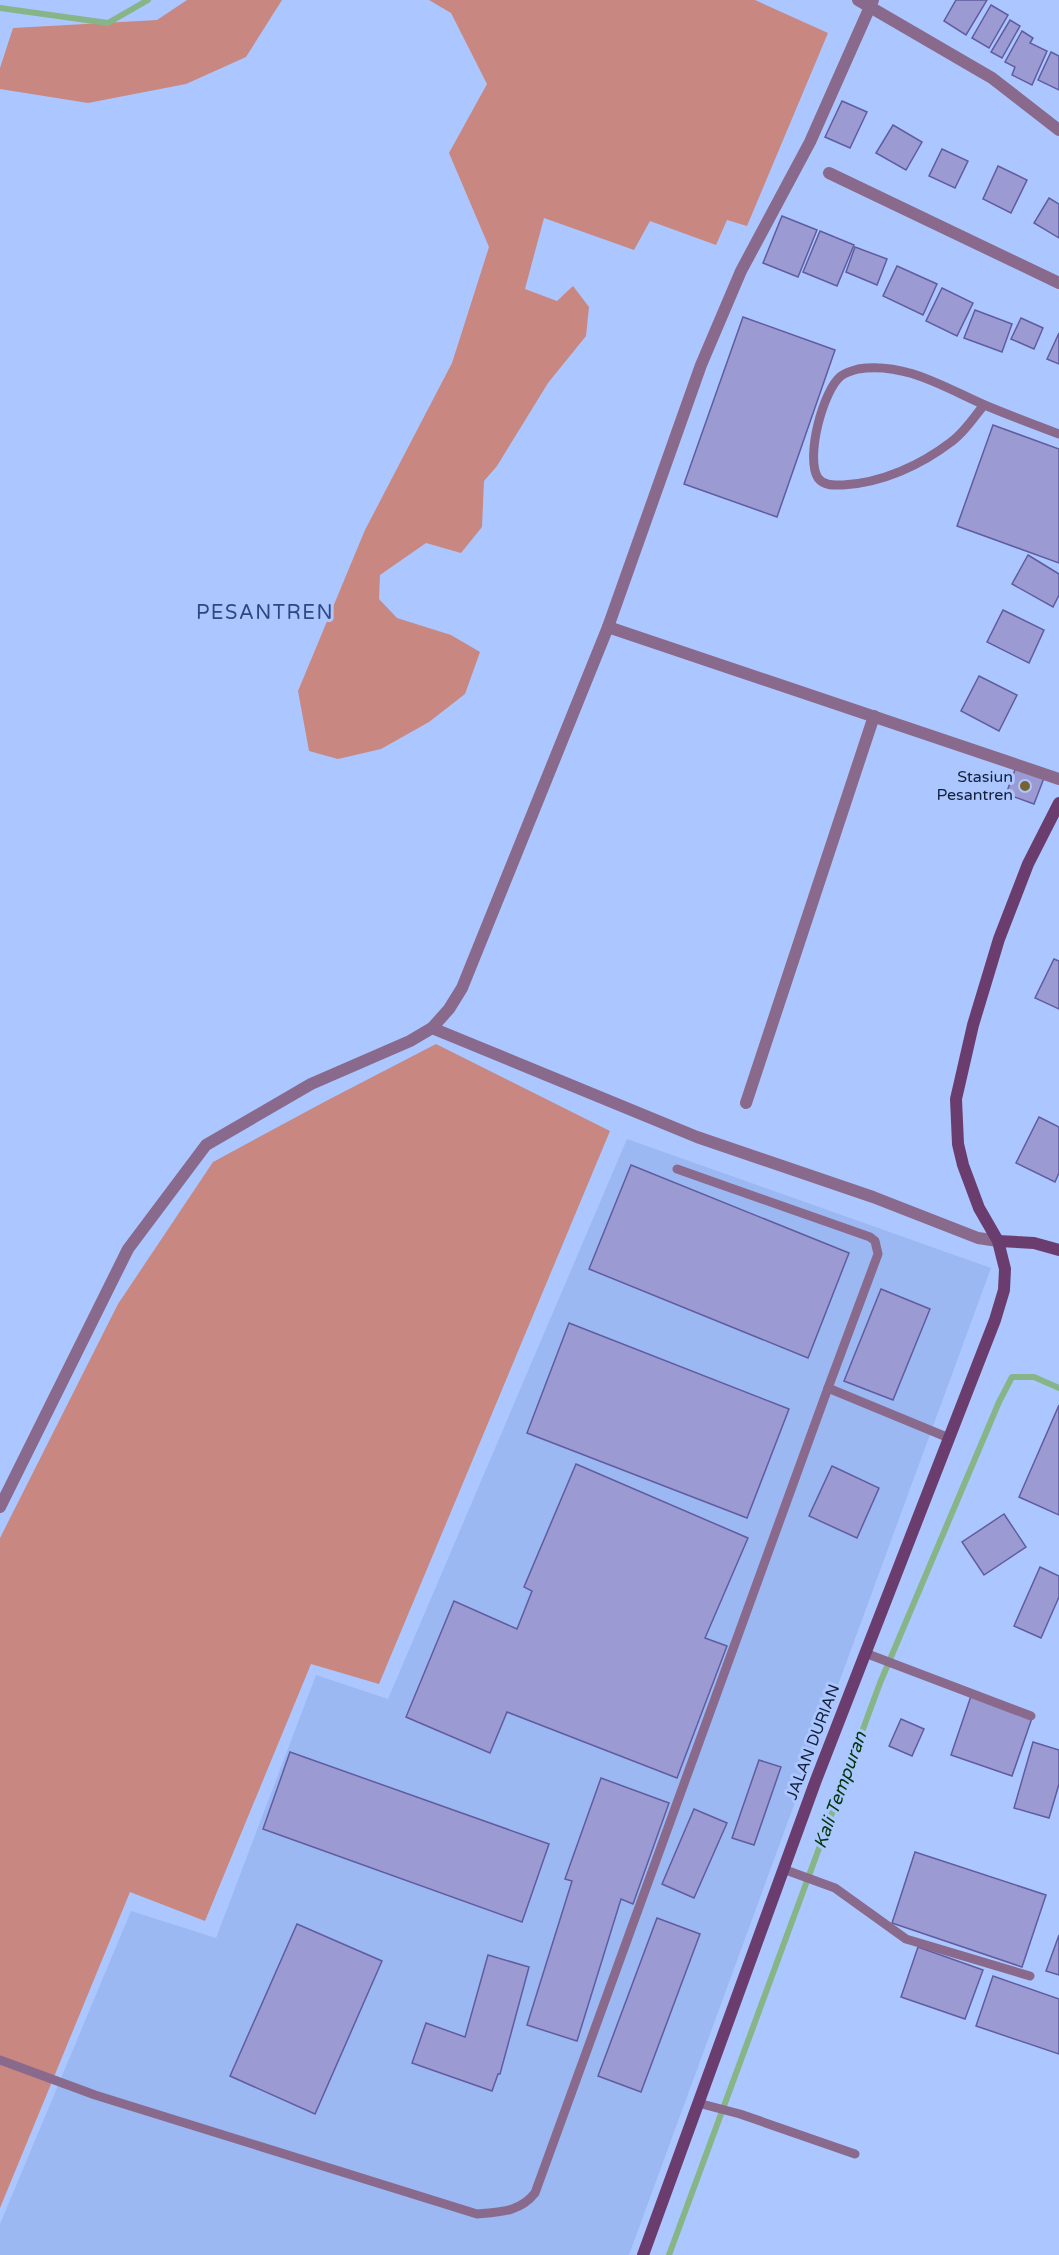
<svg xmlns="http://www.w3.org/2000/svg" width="1059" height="2255" font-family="'Varela Round',sans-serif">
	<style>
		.built { fill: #9bb8f3 }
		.forest { fill: #c88781 }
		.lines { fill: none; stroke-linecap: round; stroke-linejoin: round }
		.stream { stroke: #87b587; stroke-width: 6 }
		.building { fill: #9b9ad2; stroke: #605ca0; stroke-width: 1.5 }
		.lane { stroke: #8a6a8c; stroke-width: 9 }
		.street { stroke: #8a6a8c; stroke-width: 12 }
		.secondary { stroke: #6b3d6e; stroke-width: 12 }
		.poi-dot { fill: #796232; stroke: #acc7ff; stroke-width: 2 }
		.labels { text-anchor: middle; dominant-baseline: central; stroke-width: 6; stroke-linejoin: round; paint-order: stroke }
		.poi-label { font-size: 16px; fill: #14203a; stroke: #acc7ff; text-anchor: end }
		.street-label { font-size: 16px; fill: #14203a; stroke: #acc7ff }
		.water-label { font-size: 18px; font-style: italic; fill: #03370b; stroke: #acc7ff }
		.quarter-label { font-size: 20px; letter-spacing: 1.5px; fill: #2e4884; stroke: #acc7ff }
	</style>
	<rect width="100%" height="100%" fill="#acc7ff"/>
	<path class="built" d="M 627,1139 L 991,1268 L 629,2255 L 0,2255 L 0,2224 L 131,1911 L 216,1938 L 316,1675 L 388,1699 Z"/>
	<g class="forest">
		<path d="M 187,0 L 282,0 L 246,57 L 186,84 L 88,103 L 0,89 L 0,68 L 13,28 L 157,20 Z"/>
		<path d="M 429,0 L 755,0 L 828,33 L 747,226 L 727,220 L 716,245 L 650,221 L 634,250 L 544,218 L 525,289 L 557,301 L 573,286 L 589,307 L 586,336 L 548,383 L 497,466 L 484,481 L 482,527 L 461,553 L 426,543 L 380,575 L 379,599 L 397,618 L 451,635 L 480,652 L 465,694 L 429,722 L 381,749 L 338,759 L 309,751 L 298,691 L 365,530 L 452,363 L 489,247 L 449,153 L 487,84 L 451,13 Z"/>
		<path d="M 436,1044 L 610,1131 L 379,1684 L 311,1664 L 205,1921 L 130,1892 L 0,2208 L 0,1538 L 118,1304 L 213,1162 L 326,1101 Z"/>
	</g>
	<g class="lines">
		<g class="stream">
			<path d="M 0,8 L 108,23 L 148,0"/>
			<path d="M 669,2255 L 880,1683 L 999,1402 L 1012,1377 L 1034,1377 L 1059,1388"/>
		</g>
	</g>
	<g class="building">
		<path d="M 956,0 L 987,0 L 966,35 L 944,21 Z"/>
		<path d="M 991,5 L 1008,15 L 989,48 L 972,38 Z"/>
		<path d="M 1010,20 L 1020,26 L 1002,58 L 991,52 Z"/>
		<path d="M 1022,31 L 1033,38 L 1030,43 L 1047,51 L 1032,85 L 1012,75 L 1015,67 L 1005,62 Z"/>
		<path d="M 1051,52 L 1059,56 L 1059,90 L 1038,80 Z"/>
		<path d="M 842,101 L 867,112 L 850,148 L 825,137 Z"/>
		<path d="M 893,125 L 922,142 L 906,170 L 876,153 Z"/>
		<path d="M 942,149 L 968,161 L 955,188 L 929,176 Z"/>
		<path d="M 998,166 L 1027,180 L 1011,213 L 983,199 Z"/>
		<path d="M 1049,198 L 1059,204 L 1059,238 L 1034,223 Z"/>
		<path d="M 782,216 L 817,230 L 798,277 L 763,263 Z"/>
		<path d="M 820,231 L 854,245 L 837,286 L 803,272 Z"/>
		<path d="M 855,247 L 887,259 L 877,285 L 846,272 Z"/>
		<path d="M 897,266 L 937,284 L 923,315 L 883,296 Z"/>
		<path d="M 942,288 L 973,303 L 957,336 L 926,321 Z"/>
		<path d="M 975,310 L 1012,324 L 1002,352 L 964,338 Z"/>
		<path d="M 743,317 L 835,350 L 777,517 L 684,484 Z"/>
		<path d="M 1021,318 L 1043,328 L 1034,349 L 1011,339 Z"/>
		<path d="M 1059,333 L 1059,364 L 1047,359 Z"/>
		<path d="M 993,425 L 1059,449 L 1059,563 L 957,526 Z"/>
		<path d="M 1028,555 L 1059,574 L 1059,595 L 1053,607 L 1012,584 Z"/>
		<path d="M 1003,610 L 1044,630 L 1029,663 L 987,642 Z"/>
		<path d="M 979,676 L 1017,695 L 999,731 L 961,711 Z"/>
		<path d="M 1016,767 L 1044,778 L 1034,804 L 1006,794 Z"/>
		<path d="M 1054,959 L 1059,961 L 1059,1009 L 1035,998 Z"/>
		<path d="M 1039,1117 L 1059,1127 L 1059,1173 L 1055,1182 L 1016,1163 Z"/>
		<path d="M 631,1165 L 849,1253 L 808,1358 L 589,1269 Z"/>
		<path d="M 881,1289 L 930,1309 L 893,1400 L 844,1381 Z"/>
		<path d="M 569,1323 L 789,1409 L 747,1518 L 527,1433 Z"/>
		<path d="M 1059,1405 L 1059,1515 L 1019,1497 Z"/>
		<path d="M 576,1464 L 748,1538 L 705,1638 L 727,1646 L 677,1778 L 507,1712 L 490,1753 L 406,1717 L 454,1601 L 517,1629 L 532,1591 L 524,1587 Z"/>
		<path d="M 832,1466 L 879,1488 L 857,1538 L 809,1516 Z"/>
		<path d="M 1004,1514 L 1026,1547 L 984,1575 L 962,1542 Z"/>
		<path d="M 1040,1567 L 1059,1576 L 1059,1597 L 1041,1638 L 1014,1626 Z"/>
		<path d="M 971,1696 L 1032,1718 L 1012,1776 L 951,1755 Z"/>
		<path d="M 901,1719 L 924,1729 L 912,1756 L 889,1746 Z"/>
		<path d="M 1033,1742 L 1059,1750 L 1059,1784 L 1049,1818 L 1014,1808 Z"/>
		<path d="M 290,1752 L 549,1844 L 522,1922 L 263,1829 Z"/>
		<path d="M 759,1760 L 781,1767 L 754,1845 L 732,1838 Z"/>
		<path d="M 601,1778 L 669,1803 L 633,1904 L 621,1899 L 577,2041 L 527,2025 L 572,1881 L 565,1879 Z"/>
		<path d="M 694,1809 L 727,1823 L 694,1898 L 662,1884 Z"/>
		<path d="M 915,1852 L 1046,1895 L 1022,1967 L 892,1923 Z"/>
		<path d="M 657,1918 L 700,1934 L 641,2092 L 598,2076 Z"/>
		<path d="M 297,1924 L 382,1961 L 315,2114 L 230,2076 Z"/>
		<path d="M 1059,1935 L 1059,1975 L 1046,1971 Z"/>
		<path d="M 918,1947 L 983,1970 L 965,2019 L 901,1997 Z"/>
		<path d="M 488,1955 L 529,1967 L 500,2074 L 498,2074 L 492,2091 L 412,2063 L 426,2023 L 465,2037 Z"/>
		<path d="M 993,1976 L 1059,1999 L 1059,2054 L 976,2026 Z"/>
	</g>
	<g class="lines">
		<g class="lane">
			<path d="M 984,405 C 974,417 964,433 951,442 C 921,465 882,483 843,485 C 834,485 824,486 818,478 C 805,458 823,390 841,376 C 845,373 854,370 858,369 C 905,361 947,389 987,406 C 1011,416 1035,425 1059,434"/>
			<path d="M 677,1169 L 870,1237 L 875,1241 L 878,1254 L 828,1388"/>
			<path d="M 865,1653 L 1031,1716"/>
			<path d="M 783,1869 L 835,1888 L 906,1939 L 1030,1976"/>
			<path d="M 0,2060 L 95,2095 L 477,2214 C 500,2212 520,2212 535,2193 L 828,1388 L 949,1438"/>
			<path d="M 698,2103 L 740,2114 L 855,2154"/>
		</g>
		<g class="street">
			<path d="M 858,0 L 992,78 L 1059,130"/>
			<path d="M 829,173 L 1059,283"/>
			<path d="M 608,627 L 1059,779"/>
			<path d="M 432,1028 L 697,1137 L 873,1197 L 978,1238 L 998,1241"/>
			<path d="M 746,1103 L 874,716"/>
			<path d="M 0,1507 L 128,1249 L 206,1145 L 311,1084 L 410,1041 L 432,1028 L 449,1009 L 462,988 L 608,627 L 701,365 L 741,271 L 810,142 L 873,0"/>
		</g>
		<g class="secondary">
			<path d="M 998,1241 L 1034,1243 L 1059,1250"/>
			<path d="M 643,2255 L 816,1780 L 995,1320 L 1004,1290 L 1005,1269 L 998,1241 L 979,1208 L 963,1165 L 958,1144 L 956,1099 L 973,1025 L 999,939 L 1028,864 L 1059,803"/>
		</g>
	</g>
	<circle class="poi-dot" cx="1025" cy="786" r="6"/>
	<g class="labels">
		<g class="poi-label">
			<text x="1013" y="777">Stasiun<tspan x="1013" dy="18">Pesantren</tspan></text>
		</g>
		<g class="street-label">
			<text transform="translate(813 1742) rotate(-69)">JALAN DURIAN</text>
		</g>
		<g class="water-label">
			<text transform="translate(840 1790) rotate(-70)">Kali Tempuran</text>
		</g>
		<g class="quarter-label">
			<text x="265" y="613">PESANTREN</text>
		</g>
	</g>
</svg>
